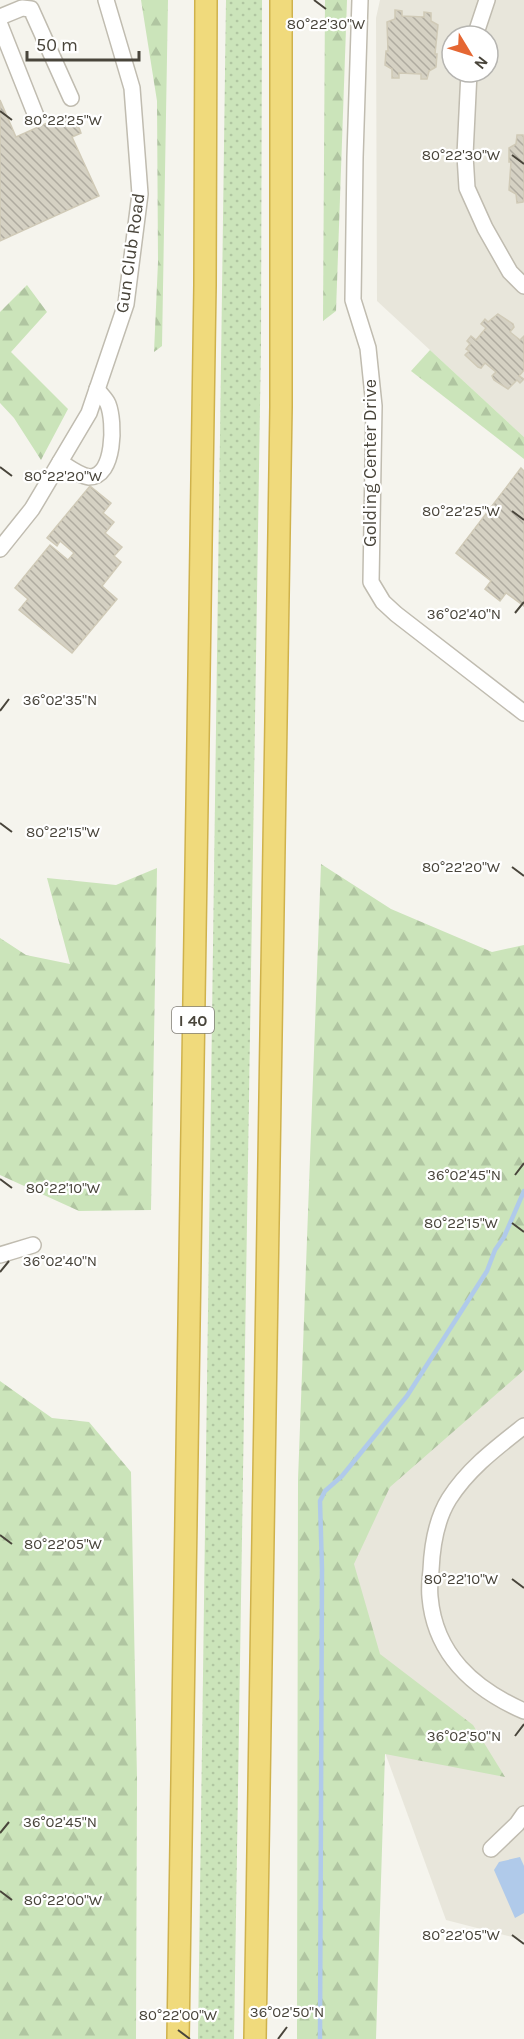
<svg xmlns="http://www.w3.org/2000/svg" width="524" height="2039" font-family="Karla,sans-serif">
	<style>
		.residential { fill: #e8e6db; fill-rule: evenodd }
		.grass { fill: url(#grass-dots) }
		.forest { fill: url(#forest-firs) }
		.water { fill: #b0caea }
		.lines { fill: none; stroke-linecap: round; stroke-linejoin: round }
		.stream { stroke: #b0caea; stroke-width: 4.5 }
		.building { fill: url(#building-back-hatch); stroke: #d0cab7; stroke-width: 1.5 }
		.minor-casing { stroke: #c0bcb0; stroke-width: 18 }
		.highway-casing { stroke: #cfb24c; stroke-width: 24 }
		.minor { stroke: #fff; stroke-width: 15 }
		.highway { stroke: #f0da7c; stroke-width: 21 }
		.ticks { fill: none; stroke: #49453b; stroke-width: 2 }
		.labels { text-anchor: middle; dominant-baseline: central; stroke-width: 4.5; stroke-linejoin: round; paint-order: stroke }
		.shield { fill: #fff; stroke: #807d76; stroke-width: 1.5 }
		.shield-label { font-size: 16px; font-weight: bold; fill: #49453b }
		.street-label { font-size: 18px; fill: #49453b; stroke: #fff }
		.ticks-label { font-size: 15px; text-anchor: middle; fill: #49453b; stroke: #fff; stroke-width: 4.5; stroke-linejoin: round; paint-order: stroke }
	</style>
	<defs>
		<pattern id="grass-dots" width="8" height="8" patternUnits="userSpaceOnUse" patternTransform="scale(1.5)"><rect width="8" height="8" fill="#cbe4ba"/><path d="M2 2h.1M6 6h.1" fill="none" stroke="#b0c5a1" stroke-width="1.8" stroke-linecap="round"/></pattern>
		<pattern id="forest-firs" width="22" height="20" patternUnits="userSpaceOnUse" patternTransform="scale(1.5)"><rect width="22" height="20" fill="#cbe4ba"/><path d="M5 1l3.5 6h-7zM16 11l3.5 6h-7z" fill="#b0c5a1"/></pattern>
		<pattern id="building-back-hatch" width="6" height="6" patternUnits="userSpaceOnUse" patternTransform="scale(1.5)"><rect width="6" height="6" fill="#d5d1c3"/><path d="M-1 5l2 2M0 0l6 6M5-1l2 2" fill="none" stroke="#afaba0"/></pattern>
	</defs>
	<rect width="100%" height="100%" fill="#f5f4ed"/>
	<g class="residential">
		<path d="M 380,0 L 524,0 L 524,437 L 377,301 L 376,18 ZM 452,36 L 488,36 L 488,72 L 452,72 Z"/>
		<path d="M 524,1253 L 524,1940 L 446,1920 L 347,1648 L 331,1509 Z"/>
	</g>
	<path class="grass" d="M 226,0 L 262,0 L 261,344 L 234,2039 L 198,2039 Z"/>
	<g class="forest">
		<path d="M 141,0 L 168,0 L 162,346 L 154,352 L 158,262 L 157,101 Z"/>
		<path d="M 325,0 L 347,0 L 336,311 L 323,321 Z"/>
		<path d="M 27,285 L 47,312 L 11,352 L 68,409 L 41,460 L 14,418 L 0,403 L 0,312 Z"/>
		<path d="M 430,350 L 524,437 L 524,459 L 411,371 Z"/>
		<path d="M 321,864 L 391,909 L 492,952 L 524,945 L 524,1370 L 390,1487 L 354,1564 L 380,1654 L 473,1725 L 505,1777 L 385,1754 L 376,2039 L 297,2039 L 298,1480 Z"/>
		<path d="M 157,868 L 151,1210 L 79,1211 L 0,1175 L 0,938 L 26,955 L 70,964 L 47,878 L 116,885 Z"/>
		<path d="M 0,1381 L 52,1418 L 89,1422 L 131,1472 L 137,1778 L 136,2039 L 0,2039 Z"/>
	</g>
	<path class="water" d="M 520,1857 L 524,1866 L 524,1913 L 515,1918 L 494,1870 L 499,1862 Z"/>
	<g class="lines">
		<path class="stream" d="M 320,2039 L 322,1569 L 320,1501 L 325,1491 L 342,1476 L 407,1396 L 487,1271 L 495,1250 L 504,1237 L 524,1191"/>
	</g>
	<g class="building">
		<path d="M 395,10 L 402,11 L 402,16 L 424,17 L 424,12 L 431,13 L 431,21 L 438,25 L 435,54 L 437,54 L 436,67 L 429,71 L 427,79 L 421,79 L 421,74 L 399,73 L 399,78 L 392,78 L 392,69 L 385,65 L 386,51 L 388,51 L 387,22 L 395,19 Z"/>
		<path d="M 0,100 L 16,137 L 65,115 L 69,125 L 77,122 L 81,133 L 72,137 L 99,196 L 0,241 Z"/>
		<path d="M 517,135 L 523,135 L 524,141 L 524,198 L 523,202 L 517,203 L 516,194 L 509,190 L 511,162 L 509,162 L 509,148 L 516,144 Z"/>
		<path d="M 498,314 L 513,324 L 514,327 L 510,332 L 520,340 L 524,336 L 524,370 L 519,376 L 524,379 L 520,383 L 517,380 L 508,389 L 494,380 L 492,376 L 496,372 L 485,363 L 481,368 L 478,367 L 465,355 L 469,351 L 466,349 L 470,344 L 467,341 L 471,336 L 476,340 L 486,328 L 481,324 L 485,319 L 488,322 Z"/>
		<path d="M 521,468 L 524,471 L 524,606 L 506,593 L 500,601 L 485,589 L 491,581 L 456,553 Z"/>
		<path d="M 90,486 L 111,503 L 103,513 L 114,522 L 105,533 L 122,547 L 114,556 L 121,562 L 102,586 L 117,599 L 72,653 L 19,610 L 28,599 L 15,588 L 50,545 L 68,560 L 74,553 L 60,541 L 57,546 L 47,538 Z"/>
	</g>
	<g class="lines">
		<g class="minor-casing">
			<g id="minor">
				<path d="M 360,0 L 355,157 L 353,300 L 368,348 L 374,406 L 371,582 L 383,602 L 396,614 L 524,713"/>
				<path d="M 0,17 L 22,8 L 31,9 L 71,98"/>
				<path d="M 0,25 L 36,116"/>
				<path d="M 475,36 L 487,0"/>
				<path d="M 469,72 L 465,155 L 467,188 L 485,228 L 510,272 L 524,286"/>
				<path d="M 60,462 C 68,467 80,476 89,477 C 115,477 115,422 108,404 C 106,399 100,394 97,389"/>
				<path d="M 0,549 L 32,509 L 89,413 L 126,304 L 140,194 L 132,88 L 106,0"/>
				<path d="M 0,1255 L 33,1245"/>
				<path d="M 524,1426 C 496,1448 468,1469 449,1499 C 436,1520 432,1546 431,1570 C 430,1579 429,1588 430,1597 C 435,1655 474,1689 524,1711"/>
				<path d="M 491,1849 L 517,1824 L 524,1814"/>
			</g>
		</g>
		<g class="highway-casing">
			<g id="highway">
				<path d="M 178,2039 L 205,285 L 206,0"/>
				<path d="M 255,2039 L 281,407 L 281,0"/>
			</g>
		</g>
		<use href="#minor" class="minor"/>
		<use href="#highway" class="highway"/>
	</g>
	<path class="ticks" d="M 314,0 L 326,9M 0,111 L 12,120M 512,155 L 524,164M 0,467 L 12,476M 512,511 L 524,520M 515,613 L 524,602M 0,711 L 9,699M 0,823 L 12,832M 512,867 L 524,876M 515,1175 L 524,1163M 0,1179 L 12,1188M 512,1223 L 524,1232M 0,1272 L 9,1261M 0,1535 L 12,1544M 512,1579 L 524,1588M 515,1736 L 524,1724M 0,1833 L 9,1822M 0,1891 L 12,1900M 512,1935 L 524,1944M 178,2030 L 190,2039M 278,2039 L 287,2027"/>
	<g class="labels">
		<rect class="shield" x="172" y="1007" width="42" height="26" rx="4.5"/>
		<g class="shield-label">
			<text x="193" y="1020">I 40</text>
		</g>
		<g class="street-label">
			<text transform="translate(130 253) rotate(-82)">Gun Club Road</text>
			<text transform="translate(370 463) rotate(-90)">Golding Center Drive</text>
		</g>
	</g>
	<g class="ticks-label">
		<text x="326" y="29">80°22'30"W</text>
		<text x="63" y="125">80°22'25"W</text>
		<text x="461" y="160">80°22'30"W</text>
		<text x="63" y="481">80°22'20"W</text>
		<text x="461" y="516">80°22'25"W</text>
		<text x="464" y="619">36°02'40"N</text>
		<text x="60" y="705">36°02'35"N</text>
		<text x="63" y="837">80°22'15"W</text>
		<text x="461" y="872">80°22'20"W</text>
		<text x="464" y="1180">36°02'45"N</text>
		<text x="63" y="1193">80°22'10"W</text>
		<text x="461" y="1228">80°22'15"W</text>
		<text x="60" y="1266">36°02'40"N</text>
		<text x="63" y="1549">80°22'05"W</text>
		<text x="461" y="1584">80°22'10"W</text>
		<text x="464" y="1741">36°02'50"N</text>
		<text x="60" y="1827">36°02'45"N</text>
		<text x="63" y="1905">80°22'00"W</text>
		<text x="461" y="1940">80°22'05"W</text>
		<text x="287" y="2017">36°02'50"N</text>
		<text x="178" y="2020">80°22'00"W</text>
	</g>
	<g transform="translate(470 54) rotate(128)"><circle r="28" fill="#ffffff" stroke="#b6b5b1" stroke-width="1.5"/>
	<path d="M0-4.5L10 22L0 15L-10 22Z" fill="#e56733"/>
	<text y="-9" font-size="16" font-weight="bold" text-anchor="middle" fill="#49453b">N</text>
	</g>
	<path d="M27 51v9h112v-9" fill="none" stroke="#49453b" stroke-width="3"/>
	<text x="36" y="51" font-size="18" fill="#49453b" stroke="#ffffff" stroke-width="4.5" paint-order="stroke">50 m</text>
</svg>
